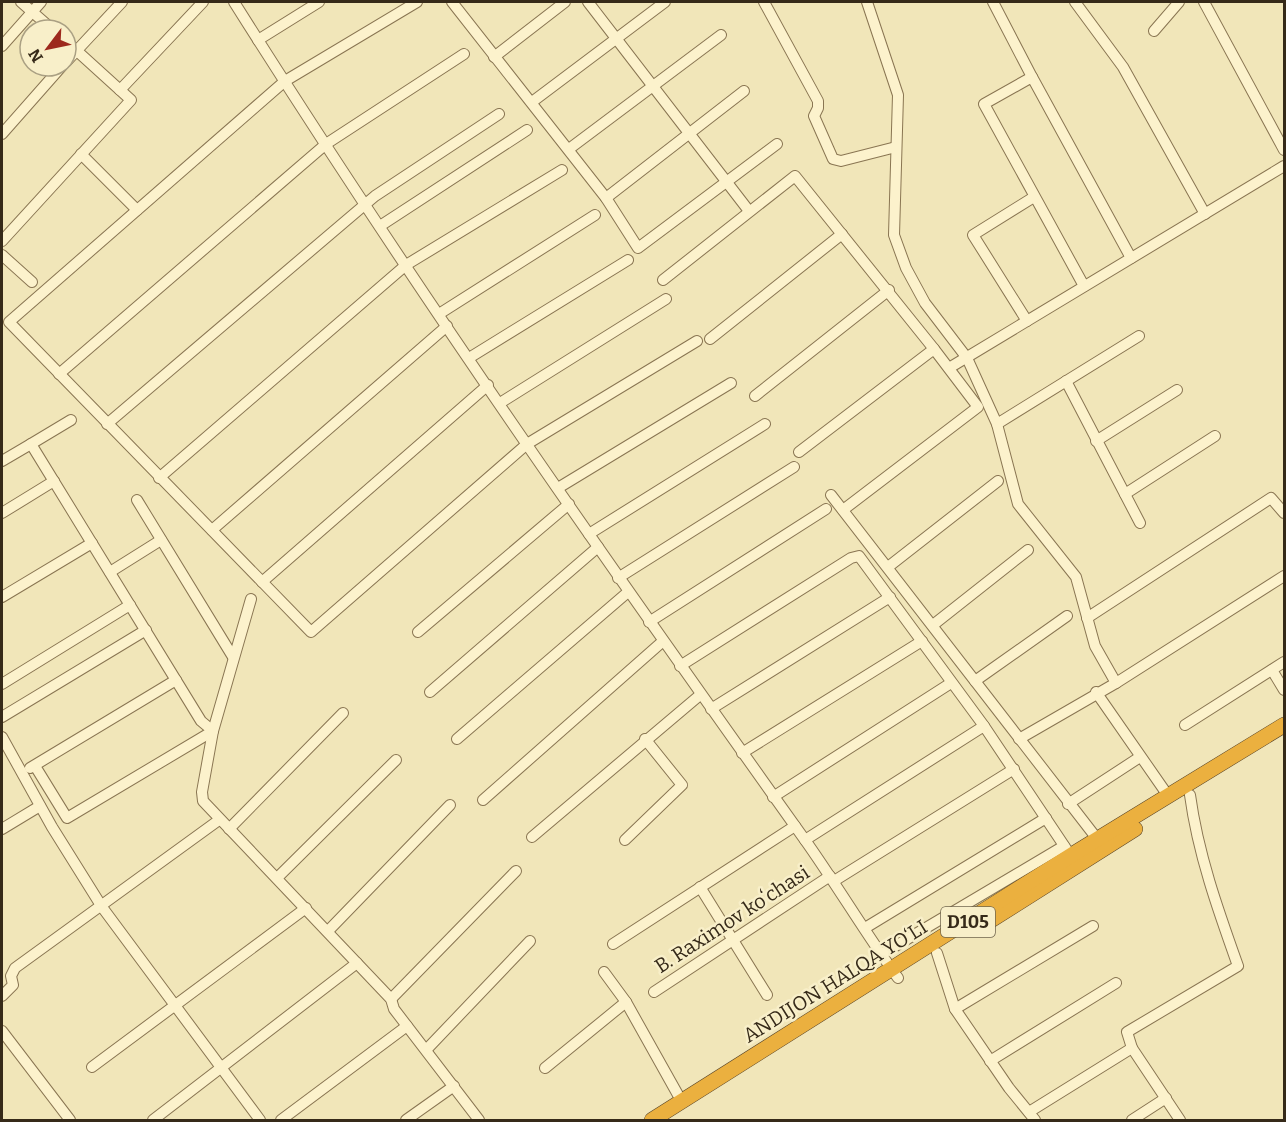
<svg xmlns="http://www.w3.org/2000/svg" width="1286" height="1122" font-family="Bitter,serif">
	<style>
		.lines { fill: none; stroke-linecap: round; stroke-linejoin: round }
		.minor-casing { stroke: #897552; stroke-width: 12 }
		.highway-casing { stroke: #564228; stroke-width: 16 }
		.minor { stroke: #fcf2cc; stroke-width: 10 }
		.highway { stroke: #ebb03f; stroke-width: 15 }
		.labels { text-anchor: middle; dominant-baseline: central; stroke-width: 5; stroke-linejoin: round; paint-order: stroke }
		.shield { fill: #f8efc9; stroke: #70654e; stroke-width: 1.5 }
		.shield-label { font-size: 18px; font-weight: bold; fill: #362a19 }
		.street-label { font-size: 20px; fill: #362a19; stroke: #f8efc9 }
	</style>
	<rect width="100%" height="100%" fill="#f1e6b9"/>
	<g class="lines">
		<g class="minor-casing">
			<g id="minor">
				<path d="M 21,2 L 53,30"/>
				<path d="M 234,2 C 414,288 609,565 805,840 C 837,885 865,933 898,978"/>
				<path d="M 417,2 L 285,81 L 9,322 L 311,632 L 527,444 L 697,341"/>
				<path d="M 452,2 L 606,198 L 638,248 L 777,144"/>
				<path d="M 588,2 L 749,211"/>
				<path d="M 764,2 L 818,101 L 818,108 L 814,116 L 833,159 L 841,161 L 896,147"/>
				<path d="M 867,2 L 898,95 L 894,235 L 906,268 L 925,303 L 967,358 L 997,424 L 1018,504 L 1076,577 L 1095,646 L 1116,683 L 1019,739"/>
				<path d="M 993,2 L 1032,77"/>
				<path d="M 1075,2 L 1123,67 L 1205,214"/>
				<path d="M 1204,2 L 1284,150"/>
				<path d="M 1154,31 L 1179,2"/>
				<path d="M 258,40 L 319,2"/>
				<path d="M 2,46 L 41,2"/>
				<path d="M 494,57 L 565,2"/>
				<path d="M 66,62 L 122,2"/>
				<path d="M 120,90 L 203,2"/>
				<path d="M 532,102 L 665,2"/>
				<path d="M 2,134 L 62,66"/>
				<path d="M 569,149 L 721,35"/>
				<path d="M 81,154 L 137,210"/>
				<path d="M 606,198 L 744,91"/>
				<path d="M 380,226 L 527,130"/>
				<path d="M 2,241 L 131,100 L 66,41"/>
				<path d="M 2,255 L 32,282"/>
				<path d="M 663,280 L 795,176 L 934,349"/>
				<path d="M 1084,286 L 984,104 L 1032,77 L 1131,258"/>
				<path d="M 439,314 L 595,215"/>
				<path d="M 1027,321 L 973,235 L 1034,197"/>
				<path d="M 710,339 L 842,234"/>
				<path d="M 469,358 L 628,260"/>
				<path d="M 949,368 L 1284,166"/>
				<path d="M 59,374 L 326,144 L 464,54"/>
				<path d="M 1066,381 L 1140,523"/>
				<path d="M 755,396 L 889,290"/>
				<path d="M 500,403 L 666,299"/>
				<path d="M 107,424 L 375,196 L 499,114"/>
				<path d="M 997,424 L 1139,336"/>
				<path d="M 1096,441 L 1177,390"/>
				<path d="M 31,444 L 71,420"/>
				<path d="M 799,452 L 934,349 L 978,407 L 843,510"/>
				<path d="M 2,461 L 31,444 L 201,721 L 213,731 L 202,792 L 203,801 L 391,999 L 394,1009 L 479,1120"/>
				<path d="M 159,478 L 406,265 L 562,170"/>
				<path d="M 558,488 L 731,383"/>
				<path d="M 1125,494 L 1215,436"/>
				<path d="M 831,495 L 1098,840"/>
				<path d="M 137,500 L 233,657"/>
				<path d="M 2,513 L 54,481"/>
				<path d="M 212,530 L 447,326"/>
				<path d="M 589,534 L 765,424"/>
				<path d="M 888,567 L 998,481"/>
				<path d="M 110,572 L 161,540"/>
				<path d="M 618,578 L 794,467"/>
				<path d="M 262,582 L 488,385"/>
				<path d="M 2,597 L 92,543"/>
				<path d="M 1087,618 L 1271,498 L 1284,513"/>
				<path d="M 649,622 L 826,509"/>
				<path d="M 933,625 L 1028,550"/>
				<path d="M 418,632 L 569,504"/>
				<path d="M 680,666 L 851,558 L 859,556 L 984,726"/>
				<path d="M 1272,670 L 1284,690"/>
				<path d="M 975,681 L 1067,616"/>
				<path d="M 1116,683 L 1284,576"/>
				<path d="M 2,684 L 130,605"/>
				<path d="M 430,692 L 598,547"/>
				<path d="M 1096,692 L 1169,797"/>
				<path d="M 711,709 L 890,597"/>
				<path d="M 2,717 L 146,630"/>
				<path d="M 1185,725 L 1284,662"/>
				<path d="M 2,737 L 52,827 L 102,907 L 260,1120"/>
				<path d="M 457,739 L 628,592"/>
				<path d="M 742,753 L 922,641"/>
				<path d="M 35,766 L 67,818 L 213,731 L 251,599"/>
				<path d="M 30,768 L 176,680"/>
				<path d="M 773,797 L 951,683"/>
				<path d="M 483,800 L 662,642"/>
				<path d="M 1068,804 L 1140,757"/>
				<path d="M 2,829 L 40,806"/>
				<path d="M 229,829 L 343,713"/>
				<path d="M 532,837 L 700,695"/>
				<path d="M 625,840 L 682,785 L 645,739"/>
				<path d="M 805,840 L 984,726 L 1071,856"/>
				<path d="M 277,878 L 396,760"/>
				<path d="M 834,881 L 1014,769"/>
				<path d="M 700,887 L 767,995"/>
				<path d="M 865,928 L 1046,818"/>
				<path d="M 328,931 L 450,805"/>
				<path d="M 613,944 L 795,826"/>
				<path d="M 937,953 L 955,1009 L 1009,1088 L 1035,1120"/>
				<path d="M 882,954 L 1064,846"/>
				<path d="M 604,972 L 626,1002 L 682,1102"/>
				<path d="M 654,992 L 830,876"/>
				<path d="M 2,996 L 13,985 L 11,976 L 15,968 L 219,820"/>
				<path d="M 391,999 L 516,871"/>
				<path d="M 955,1009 L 1093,926"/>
				<path d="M 2,1031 L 70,1120"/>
				<path d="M 427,1049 L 530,941"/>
				<path d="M 990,1061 L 1116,983"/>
				<path d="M 92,1067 L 306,908"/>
				<path d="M 545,1068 L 626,1002"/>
				<path d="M 1029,1112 L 1132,1048"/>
				<path d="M 153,1120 L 357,963"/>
				<path d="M 281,1120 L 407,1026"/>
				<path d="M 406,1120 L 454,1086"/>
				<path d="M 1132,1120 L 1166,1098"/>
				<path d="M 1180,1120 L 1132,1048 L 1127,1032 L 1238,966 C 1218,910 1198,854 1190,795"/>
			</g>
		</g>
		<g class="highway-casing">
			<g id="highway">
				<path d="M 988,922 L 1135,829"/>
				<path d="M 652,1120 L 1078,851 L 1284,725"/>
			</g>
		</g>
		<use href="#minor" class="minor"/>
		<use href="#highway" class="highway"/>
	</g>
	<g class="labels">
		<rect class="shield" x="941" y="907" width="54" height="30" rx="4.5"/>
		<g class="shield-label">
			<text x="968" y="922">D105</text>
		</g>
		<g class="street-label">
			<text transform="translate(732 919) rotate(-33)">B. Raximov koʻchasi</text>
			<text transform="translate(835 981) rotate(-32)">ANDIJON HALQA YO‘LI</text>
		</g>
	</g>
	<rect width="1286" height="1122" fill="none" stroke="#362a19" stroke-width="6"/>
	<g transform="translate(48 48) rotate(238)"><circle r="28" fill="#f8efc9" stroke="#aaa083" stroke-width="1.5"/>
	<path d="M0-4.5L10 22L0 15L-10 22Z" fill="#9d291d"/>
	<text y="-9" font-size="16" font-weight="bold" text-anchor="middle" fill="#362a19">N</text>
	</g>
</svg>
